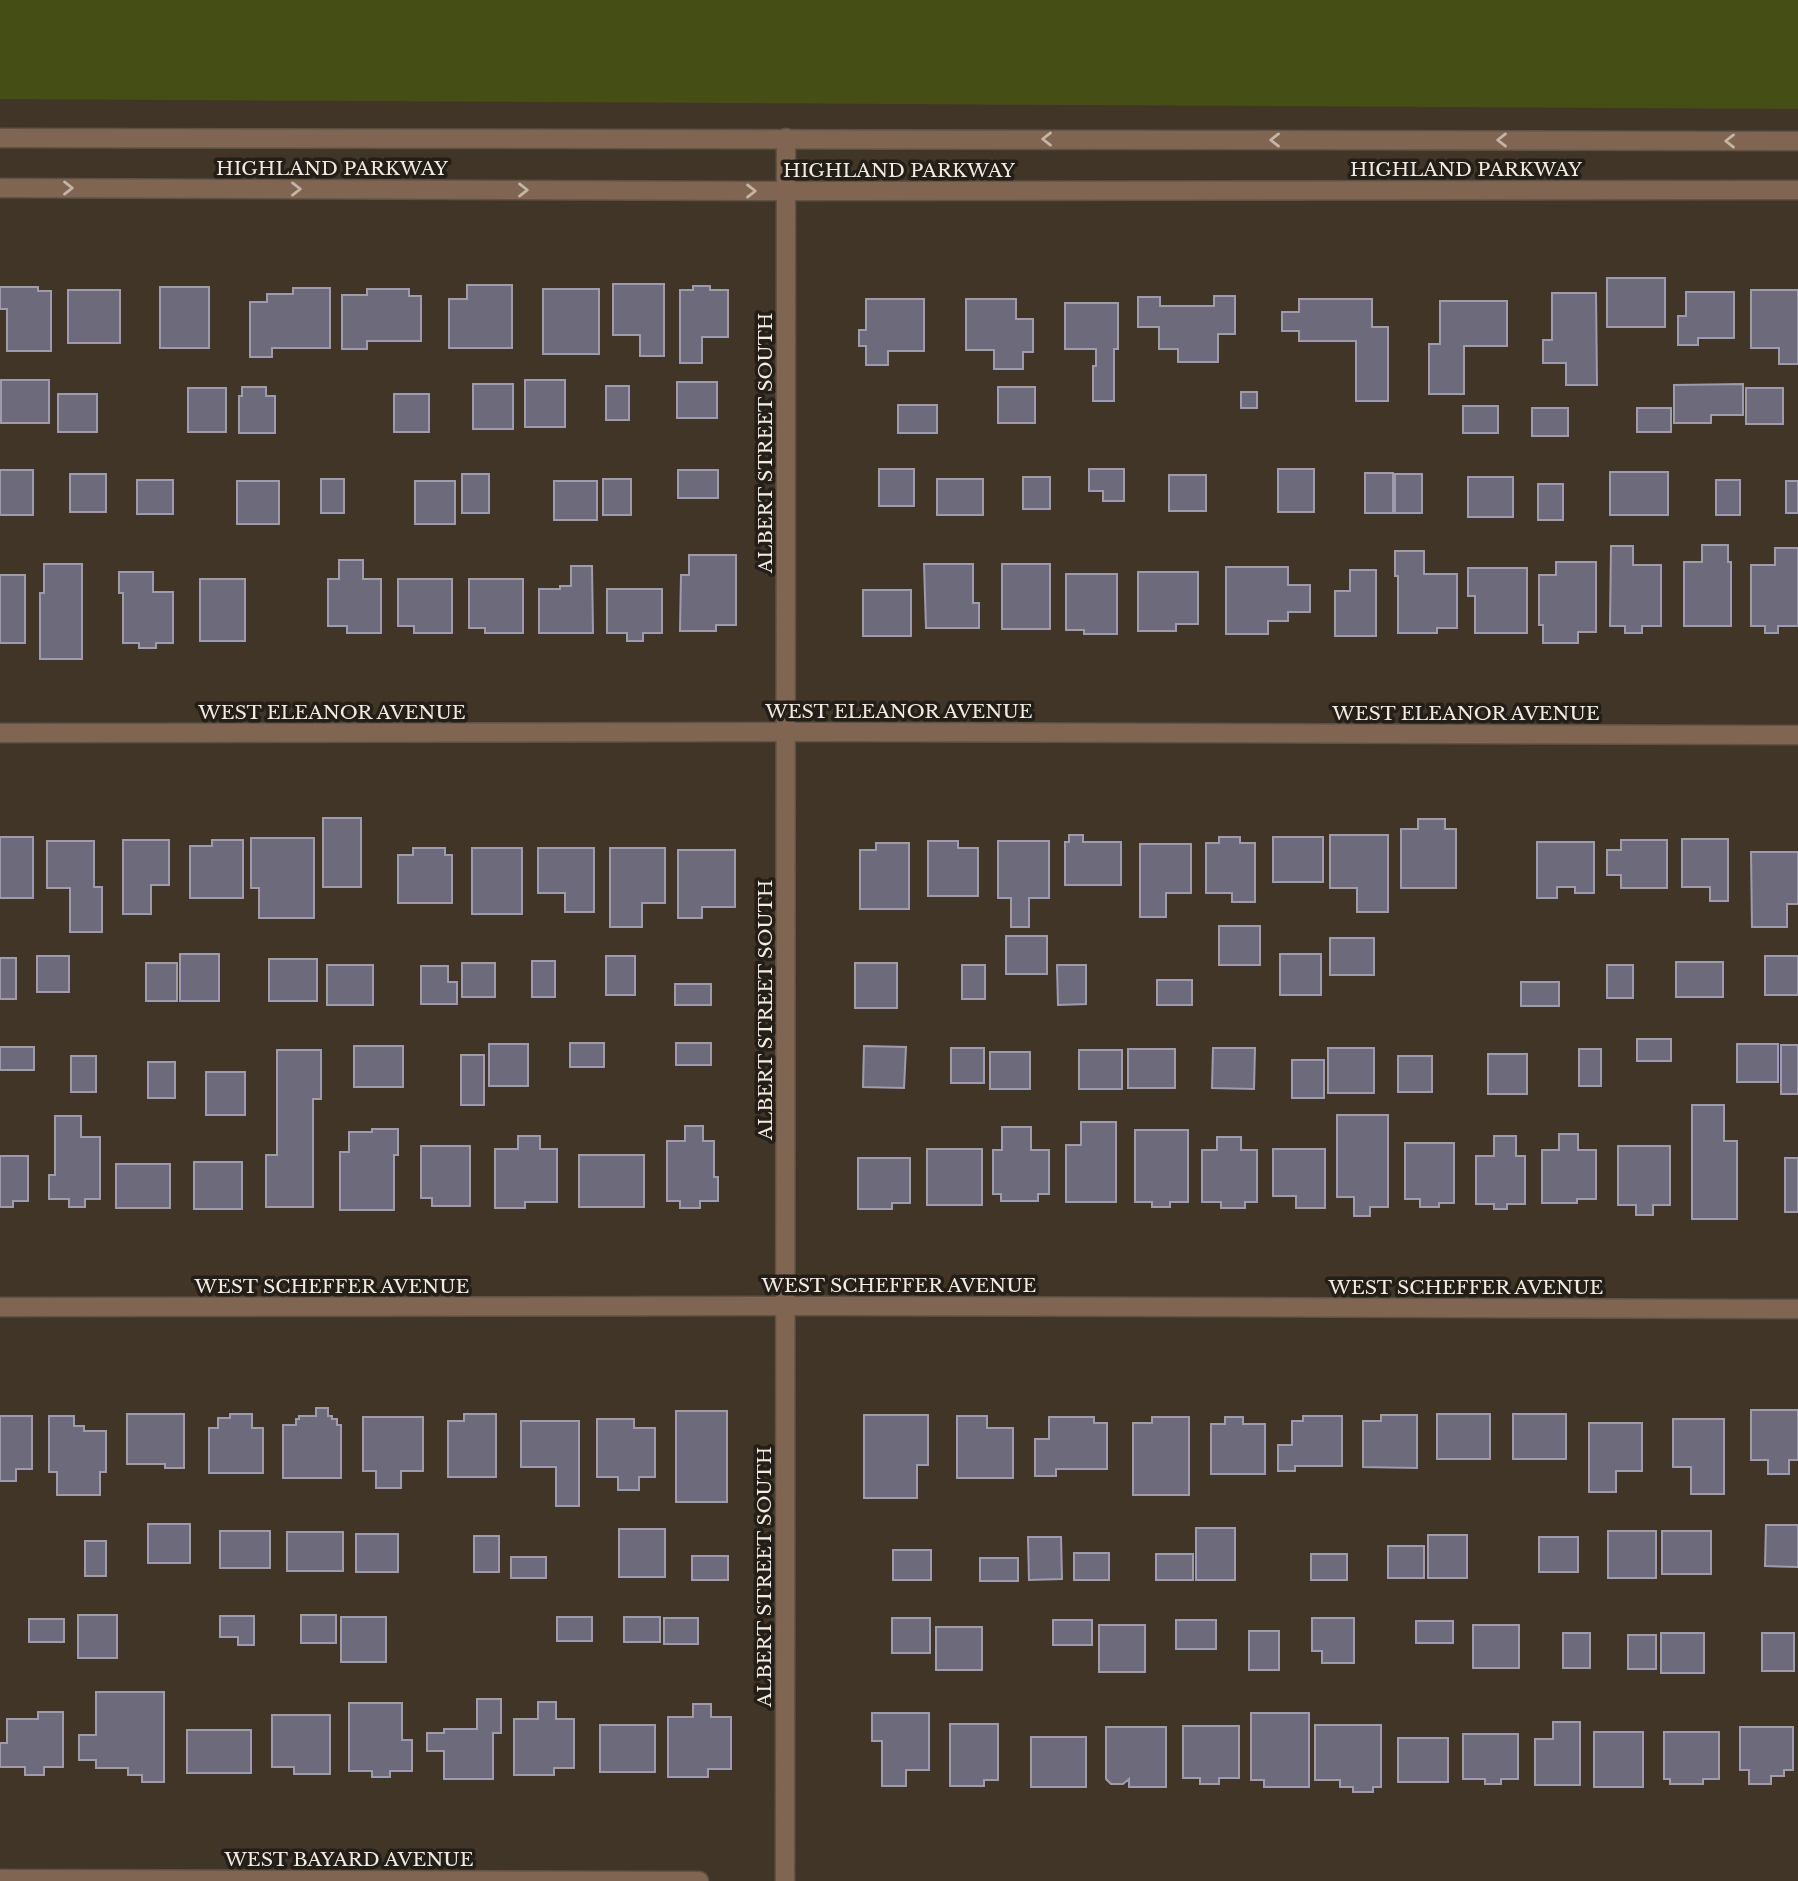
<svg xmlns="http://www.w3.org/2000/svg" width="1798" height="1881" font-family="'Libre Baskerville',serif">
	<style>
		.green { fill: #454e14 }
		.building { fill: #6d6a7c; stroke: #9f9baf; stroke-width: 2 }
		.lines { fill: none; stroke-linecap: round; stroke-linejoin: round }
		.minor-casing { stroke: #5d5245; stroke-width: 21 }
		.minor { stroke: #816553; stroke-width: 18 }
		.oneway { stroke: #c5b5a8 }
		.labels { text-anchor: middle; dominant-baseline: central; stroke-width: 7; stroke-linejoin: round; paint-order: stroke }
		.street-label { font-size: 19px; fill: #f2eae1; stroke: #231e17 }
	</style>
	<rect width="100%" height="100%" fill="#413527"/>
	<path class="green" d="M 0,0 L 1798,0 L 1798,109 L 0,99 Z"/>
	<g class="building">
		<rect x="1607" y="278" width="58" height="49"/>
		<path d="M 613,284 L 664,284 L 664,356 L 640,356 L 640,335 L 613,335 Z"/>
		<path d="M 467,285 L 512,285 L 512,348 L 449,348 L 449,299 L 467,299 Z"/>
		<path d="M 693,286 L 710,286 L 710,290 L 728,290 L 728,337 L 702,337 L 702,363 L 680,363 L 680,290 L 693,290 Z"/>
		<path d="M 0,287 L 38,287 L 38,291 L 51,291 L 51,351 L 7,351 L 7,309 L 0,309 Z"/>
		<rect x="160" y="287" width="49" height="61"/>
		<path d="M 293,288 L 330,288 L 330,348 L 272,348 L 272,357 L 250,357 L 250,302 L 267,302 L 267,294 L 293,294 Z"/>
		<path d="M 367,289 L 409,289 L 409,296 L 421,296 L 421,341 L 367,341 L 367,349 L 342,349 L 342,295 L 367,295 Z"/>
		<rect x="543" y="289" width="56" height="65"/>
		<rect x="68" y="290" width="52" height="53"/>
		<path d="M 1751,290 L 1798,290 L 1798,364 L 1779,364 L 1779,348 L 1751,348 Z"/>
		<path d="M 1686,292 L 1734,292 L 1734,338 L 1698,338 L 1698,345 L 1678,345 L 1678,316 L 1686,316 Z"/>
		<path d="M 1552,293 L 1596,293 L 1597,385 L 1566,385 L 1566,363 L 1543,363 L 1543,340 L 1552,340 Z"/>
		<path d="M 1214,296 L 1235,296 L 1235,334 L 1218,334 L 1218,362 L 1178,362 L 1178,349 L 1159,349 L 1159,327 L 1138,327 L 1138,297 L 1160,297 L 1160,306 L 1214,306 Z"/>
		<path d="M 866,299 L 924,299 L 924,351 L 888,351 L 888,365 L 866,365 L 866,346 L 859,346 L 859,330 L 866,330 Z"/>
		<path d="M 966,299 L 1016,299 L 1016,319 L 1033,319 L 1033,352 L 1023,352 L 1023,369 L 994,369 L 994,350 L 966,350 Z"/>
		<path d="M 1299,299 L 1372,299 L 1372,327 L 1388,327 L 1388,401 L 1356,401 L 1356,341 L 1299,341 L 1299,331 L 1282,331 L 1282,312 L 1299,312 Z"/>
		<path d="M 1440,301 L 1507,301 L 1507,346 L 1464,346 L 1464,394 L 1429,394 L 1429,344 L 1440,344 Z"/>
		<path d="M 1065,303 L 1118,303 L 1118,349 L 1114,349 L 1114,401 L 1093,401 L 1093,366 L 1096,366 L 1096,349 L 1065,349 Z"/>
		<rect x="1" y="380" width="48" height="43"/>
		<rect x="525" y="380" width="40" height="47"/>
		<rect x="677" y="382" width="40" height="36"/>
		<rect x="473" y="384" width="40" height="45"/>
		<path d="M 1743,384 L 1743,415 L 1711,415 L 1711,423 L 1674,423 L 1674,385 Z"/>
		<rect x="606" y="386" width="23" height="34"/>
		<path d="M 242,387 L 266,387 L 266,396 L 275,396 L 275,433 L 239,433 L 239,396 L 242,396 Z"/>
		<rect x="998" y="387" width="37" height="36"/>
		<rect x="188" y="388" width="38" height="44"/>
		<rect x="1746" y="388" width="37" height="36"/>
		<rect x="1241" y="392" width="16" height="16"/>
		<rect x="58" y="394" width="39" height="38"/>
		<rect x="394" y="394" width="35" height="38"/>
		<rect x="898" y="405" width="39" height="28"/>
		<rect x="1463" y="406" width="35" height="27"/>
		<rect x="1532" y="408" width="36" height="28"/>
		<rect x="1637" y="408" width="34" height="24"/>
		<rect x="879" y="469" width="35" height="37"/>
		<path d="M 1089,469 L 1124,469 L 1124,501 L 1103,501 L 1103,491 L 1089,491 Z"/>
		<rect x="1278" y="469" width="36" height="43"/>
		<rect x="0" y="470" width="33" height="45"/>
		<rect x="678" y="470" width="40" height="28"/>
		<rect x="1610" y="472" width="58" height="43"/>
		<rect x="1365" y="473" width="28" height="40"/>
		<rect x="70" y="474" width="36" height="38"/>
		<rect x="462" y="474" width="27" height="39"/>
		<rect x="1395" y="474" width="27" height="39"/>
		<rect x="1169" y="475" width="37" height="36"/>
		<rect x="1023" y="477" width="27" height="32"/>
		<rect x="1468" y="477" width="45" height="40"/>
		<rect x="321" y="479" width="23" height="34"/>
		<rect x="603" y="479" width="28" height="36"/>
		<rect x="937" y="479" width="46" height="36"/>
		<rect x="137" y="480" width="36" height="34"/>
		<rect x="1716" y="480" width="24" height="35"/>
		<rect x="237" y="481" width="42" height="43"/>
		<rect x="415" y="481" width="40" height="43"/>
		<rect x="554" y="481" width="43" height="39"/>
		<rect x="1786" y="481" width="12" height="32"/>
		<rect x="1538" y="484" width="25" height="36"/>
		<path d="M 1702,545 L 1728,545 L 1728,562 L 1731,562 L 1731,626 L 1684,626 L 1684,562 L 1702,562 Z"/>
		<path d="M 1611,546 L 1633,546 L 1633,565 L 1661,565 L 1661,626 L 1642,626 L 1642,633 L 1625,633 L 1625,626 L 1610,626 Z"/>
		<path d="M 1775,548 L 1798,548 L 1798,626 L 1778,626 L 1778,633 L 1765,633 L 1765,626 L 1751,626 L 1751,565 L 1775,565 Z"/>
		<path d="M 1395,551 L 1424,551 L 1424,574 L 1457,574 L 1457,628 L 1437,628 L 1437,633 L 1398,633 L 1398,576 L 1395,576 Z"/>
		<path d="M 689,555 L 736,555 L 736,625 L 716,625 L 716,631 L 680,631 L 681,575 L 689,575 Z"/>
		<path d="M 339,560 L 363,560 L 363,579 L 381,579 L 381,633 L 347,633 L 347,626 L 328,626 L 328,579 L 339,579 Z"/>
		<path d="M 1556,562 L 1596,562 L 1596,632 L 1578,632 L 1578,643 L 1543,643 L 1543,625 L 1539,625 L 1539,575 L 1556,575 Z"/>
		<path d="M 44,564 L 82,564 L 82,659 L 40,659 L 40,593 L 44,593 Z"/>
		<path d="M 924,564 L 973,564 L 973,603 L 979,603 L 979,628 L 926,628 Z"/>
		<rect x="1002" y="564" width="48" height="65"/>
		<path d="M 571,566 L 592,566 L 593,633 L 539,633 L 539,589 L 560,589 L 560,586 L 571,586 Z"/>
		<path d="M 1226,567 L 1288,567 L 1288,585 L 1310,585 L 1310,612 L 1288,612 L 1288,621 L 1268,621 L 1268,634 L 1226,634 Z"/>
		<path d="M 1468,568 L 1527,568 L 1527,633 L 1475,633 L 1475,596 L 1468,596 Z"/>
		<path d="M 1350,570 L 1376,570 L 1376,636 L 1335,636 L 1335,591 L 1350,591 Z"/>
		<path d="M 119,572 L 153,572 L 153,592 L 173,592 L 173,643 L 156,643 L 156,648 L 139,648 L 139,643 L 123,643 L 123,593 L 119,593 Z"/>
		<path d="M 1138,572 L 1198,572 L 1198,624 L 1176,624 L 1176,631 L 1138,631 Z"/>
		<path d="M 1066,574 L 1117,574 L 1117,634 L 1084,634 L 1084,630 L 1066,630 Z"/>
		<rect x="0" y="575" width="25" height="68"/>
		<rect x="200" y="579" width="45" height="62"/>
		<path d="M 398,579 L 452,579 L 452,633 L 414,633 L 414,626 L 398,626 Z"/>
		<path d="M 469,579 L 523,579 L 523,633 L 485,633 L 485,628 L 469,628 Z"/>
		<path d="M 607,589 L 662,589 L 662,633 L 643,633 L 643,641 L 627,641 L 627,633 L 607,633 Z"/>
		<rect x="863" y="590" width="48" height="46"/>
		<rect x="323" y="818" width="38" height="69"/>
		<path d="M 1418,819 L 1445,819 L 1445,829 L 1456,829 L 1456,888 L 1401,888 L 1401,829 L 1418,829 Z"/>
		<path d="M 1069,835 L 1083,835 L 1083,842 L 1121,842 L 1121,885 L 1065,885 L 1065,842 L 1069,842 Z"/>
		<path d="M 1330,835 L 1388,835 L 1388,912 L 1357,912 L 1357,888 L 1330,888 Z"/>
		<rect x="0" y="837" width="33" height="61"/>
		<path d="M 1219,837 L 1240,837 L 1240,843 L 1255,843 L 1255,902 L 1232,902 L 1232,893 L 1206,893 L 1206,843 L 1219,843 Z"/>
		<rect x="1273" y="837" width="50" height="45"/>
		<path d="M 251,838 L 314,838 L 314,918 L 259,918 L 259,888 L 251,888 Z"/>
		<path d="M 1682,839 L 1728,839 L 1728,901 L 1710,901 L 1710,887 L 1682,887 Z"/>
		<path d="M 123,840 L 169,840 L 169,885 L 151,885 L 151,914 L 123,914 Z"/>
		<path d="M 212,840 L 243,840 L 243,898 L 190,898 L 190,846 L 212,846 Z"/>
		<path d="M 1621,840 L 1667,840 L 1667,888 L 1621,888 L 1621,875 L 1607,875 L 1607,850 L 1621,850 Z"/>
		<path d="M 47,841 L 94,841 L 94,887 L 102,887 L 102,932 L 70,932 L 70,888 L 47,888 Z"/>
		<path d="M 928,841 L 958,841 L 958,848 L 978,848 L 978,896 L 928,896 Z"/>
		<path d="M 998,841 L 1049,841 L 1049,898 L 1029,898 L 1029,927 L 1011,927 L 1011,898 L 998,898 Z"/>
		<path d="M 1537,842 L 1594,842 L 1594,893 L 1575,893 L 1575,887 L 1557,887 L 1557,898 L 1537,898 Z"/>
		<path d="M 876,843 L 909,843 L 909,909 L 860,909 L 860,850 L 876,850 Z"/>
		<path d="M 1140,844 L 1191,844 L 1191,893 L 1166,893 L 1166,917 L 1140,917 Z"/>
		<path d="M 413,848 L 445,848 L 445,855 L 452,855 L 452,903 L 398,903 L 398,855 L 413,855 Z"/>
		<rect x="472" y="848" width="50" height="66"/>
		<path d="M 538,848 L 594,848 L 594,912 L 565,912 L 565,893 L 538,893 Z"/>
		<path d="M 610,848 L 665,848 L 665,903 L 642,903 L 642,927 L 610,927 Z"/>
		<path d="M 678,850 L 735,850 L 735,907 L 702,907 L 702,918 L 678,918 Z"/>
		<path d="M 1751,852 L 1798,852 L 1798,904 L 1787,904 L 1787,927 L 1752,927 Z"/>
		<rect x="1219" y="926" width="41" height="39"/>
		<rect x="1006" y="936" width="41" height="38"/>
		<rect x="1330" y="938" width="44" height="37"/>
		<rect x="180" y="954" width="39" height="47"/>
		<rect x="1280" y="954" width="41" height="41"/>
		<rect x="37" y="956" width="32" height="36"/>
		<rect x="606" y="956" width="29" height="39"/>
		<rect x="1765" y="956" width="33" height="39"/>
		<rect x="0" y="958" width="16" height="41"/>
		<rect x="269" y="959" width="48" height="42"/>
		<rect x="532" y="961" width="23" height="36"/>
		<rect x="1676" y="962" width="47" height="35"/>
		<rect x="146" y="963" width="31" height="38"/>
		<rect x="462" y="963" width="33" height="34"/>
		<rect x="855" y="963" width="42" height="45"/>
		<rect x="327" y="965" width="46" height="40"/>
		<rect x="962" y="965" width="23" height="34"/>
		<path d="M 1057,965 L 1086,965 L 1086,1004 L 1058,1005 Z"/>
		<rect x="1607" y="965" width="26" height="33"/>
		<path d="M 421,966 L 448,966 L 448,982 L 457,982 L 457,1004 L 421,1004 Z"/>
		<rect x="1157" y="980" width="35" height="25"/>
		<rect x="1521" y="982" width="38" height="24"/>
		<rect x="675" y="984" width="36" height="21"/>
		<rect x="1637" y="1039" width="34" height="22"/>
		<rect x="570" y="1043" width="34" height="24"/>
		<rect x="676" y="1043" width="35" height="22"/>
		<rect x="489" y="1044" width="39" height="42"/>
		<rect x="1737" y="1044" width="41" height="38"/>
		<rect x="1781" y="1045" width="17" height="49"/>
		<rect x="354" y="1046" width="49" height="41"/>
		<path d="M 864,1046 L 906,1047 L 904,1088 L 863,1087 Z"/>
		<rect x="0" y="1047" width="34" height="23"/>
		<rect x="951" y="1048" width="33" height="35"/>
		<path d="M 1213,1048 L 1255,1048 L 1254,1089 L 1212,1088 Z"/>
		<rect x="1328" y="1048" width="46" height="45"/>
		<rect x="1128" y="1049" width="47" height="39"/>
		<rect x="1579" y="1049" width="22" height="37"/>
		<path d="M 277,1050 L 321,1050 L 321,1099 L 313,1099 L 313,1207 L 266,1207 L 266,1155 L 277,1155 Z"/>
		<rect x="1079" y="1050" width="43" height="39"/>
		<rect x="990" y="1052" width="40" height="37"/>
		<rect x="1488" y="1054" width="39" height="40"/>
		<rect x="461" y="1055" width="23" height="50"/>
		<rect x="71" y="1056" width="25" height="36"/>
		<rect x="1398" y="1056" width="34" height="36"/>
		<rect x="1292" y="1060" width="32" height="38"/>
		<rect x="148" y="1062" width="27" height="36"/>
		<rect x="206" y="1072" width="39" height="43"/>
		<path d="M 1692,1105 L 1724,1105 L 1724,1141 L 1737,1141 L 1737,1219 L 1692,1219 Z"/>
		<path d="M 1337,1115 L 1388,1115 L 1388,1207 L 1370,1207 L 1370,1216 L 1354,1216 L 1354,1197 L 1337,1197 Z"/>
		<path d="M 55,1116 L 81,1116 L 81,1137 L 100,1137 L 100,1199 L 85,1199 L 85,1207 L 69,1207 L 69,1199 L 49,1199 L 49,1175 L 55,1175 Z"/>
		<path d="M 1081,1122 L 1116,1122 L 1116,1202 L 1066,1202 L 1066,1145 L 1081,1145 Z"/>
		<path d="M 685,1126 L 703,1126 L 703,1141 L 714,1141 L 714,1177 L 718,1177 L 718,1201 L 700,1201 L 700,1208 L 680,1208 L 680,1201 L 667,1201 L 667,1141 L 685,1141 Z"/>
		<path d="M 1002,1127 L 1031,1127 L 1031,1150 L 1049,1150 L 1049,1194 L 1038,1194 L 1038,1201 L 1001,1201 L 1001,1194 L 993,1194 L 993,1150 L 1002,1150 Z"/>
		<path d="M 372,1129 L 398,1129 L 398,1155 L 394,1155 L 394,1210 L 340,1210 L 340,1152 L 349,1152 L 349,1132 L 372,1132 Z"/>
		<path d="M 1135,1130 L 1188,1130 L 1188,1202 L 1170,1202 L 1170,1207 L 1152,1207 L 1152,1202 L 1135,1202 Z"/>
		<path d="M 1559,1134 L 1578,1134 L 1578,1150 L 1596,1150 L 1596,1199 L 1577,1199 L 1577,1203 L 1542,1203 L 1542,1150 L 1559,1150 Z"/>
		<path d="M 518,1136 L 540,1136 L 540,1149 L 557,1149 L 557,1202 L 525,1202 L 525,1208 L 495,1208 L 495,1149 L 518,1149 Z"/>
		<path d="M 1494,1136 L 1516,1136 L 1516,1156 L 1525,1156 L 1525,1204 L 1507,1204 L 1507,1209 L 1494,1209 L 1494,1204 L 1476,1204 L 1476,1156 L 1494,1156 Z"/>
		<path d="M 1217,1137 L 1241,1137 L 1241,1150 L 1257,1150 L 1257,1202 L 1245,1202 L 1245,1208 L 1221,1208 L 1221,1202 L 1202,1202 L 1202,1150 L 1217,1150 Z"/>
		<path d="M 1405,1143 L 1454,1143 L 1454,1203 L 1439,1203 L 1439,1207 L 1420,1207 L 1420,1199 L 1405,1199 Z"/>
		<path d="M 421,1146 L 470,1146 L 470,1206 L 432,1206 L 432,1198 L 421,1198 Z"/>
		<path d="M 1618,1146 L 1670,1146 L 1670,1205 L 1653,1205 L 1653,1215 L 1636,1215 L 1636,1205 L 1618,1205 Z"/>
		<rect x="927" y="1149" width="55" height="56"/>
		<path d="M 1273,1149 L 1325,1149 L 1325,1208 L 1296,1208 L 1296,1196 L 1273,1196 Z"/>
		<rect x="579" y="1155" width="65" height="52"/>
		<path d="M 0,1156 L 28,1156 L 28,1201 L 13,1201 L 13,1207 L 0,1207 Z"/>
		<path d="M 858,1158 L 910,1158 L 910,1203 L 892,1203 L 892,1209 L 858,1209 Z"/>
		<rect x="1785" y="1158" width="13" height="54"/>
		<rect x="194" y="1162" width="48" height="47"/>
		<rect x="116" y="1164" width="54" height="44"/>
		<path d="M 316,1408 L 328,1408 L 328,1416 L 332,1416 L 332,1419 L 337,1419 L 337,1425 L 341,1425 L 341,1478 L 283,1478 L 283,1425 L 296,1425 L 296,1419 L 299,1419 L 299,1416 L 316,1416 Z"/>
		<path d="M 1751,1410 L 1798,1410 L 1798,1460 L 1789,1460 L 1789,1474 L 1768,1474 L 1768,1460 L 1751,1460 Z"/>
		<rect x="676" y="1411" width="51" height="91"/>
		<path d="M 127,1414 L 184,1414 L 184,1468 L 165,1468 L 165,1464 L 127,1464 Z"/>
		<path d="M 230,1414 L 252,1414 L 252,1428 L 263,1428 L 263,1473 L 209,1473 L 209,1428 L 218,1428 L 218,1418 L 230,1418 Z"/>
		<path d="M 464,1414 L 496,1414 L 496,1477 L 448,1477 L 448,1421 L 464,1421 Z"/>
		<rect x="1437" y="1414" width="53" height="45"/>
		<rect x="1513" y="1414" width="53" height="45"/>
		<path d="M 864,1415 L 928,1415 L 928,1465 L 917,1465 L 917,1498 L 864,1498 Z"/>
		<path d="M 1381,1415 L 1417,1415 L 1417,1468 L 1363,1467 L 1363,1421 L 1381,1421 Z"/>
		<path d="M 0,1416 L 32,1416 L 32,1469 L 16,1469 L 16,1481 L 0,1481 Z"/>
		<path d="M 49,1416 L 74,1416 L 74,1426 L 84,1426 L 84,1431 L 106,1431 L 106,1472 L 100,1472 L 100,1495 L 57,1495 L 57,1472 L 49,1472 Z"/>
		<path d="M 957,1416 L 987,1416 L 987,1428 L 1013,1428 L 1013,1478 L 957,1478 Z"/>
		<path d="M 1303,1416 L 1342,1416 L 1342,1466 L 1295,1466 L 1295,1471 L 1278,1471 L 1278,1445 L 1292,1445 L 1292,1421 L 1303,1421 Z"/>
		<path d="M 363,1417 L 423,1417 L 423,1471 L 401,1471 L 401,1488 L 376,1488 L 376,1471 L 363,1471 Z"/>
		<path d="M 1049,1417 L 1094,1417 L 1094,1423 L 1107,1423 L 1107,1469 L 1056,1469 L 1056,1476 L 1035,1476 L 1035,1439 L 1049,1439 Z"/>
		<path d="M 1152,1417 L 1189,1417 L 1189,1495 L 1133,1495 L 1133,1423 L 1152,1423 Z"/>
		<path d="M 1225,1417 L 1243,1417 L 1243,1424 L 1265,1424 L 1265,1474 L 1211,1474 L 1211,1424 L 1225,1424 Z"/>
		<path d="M 597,1419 L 634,1419 L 634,1428 L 655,1428 L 655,1477 L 639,1477 L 639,1490 L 618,1490 L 618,1477 L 597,1477 Z"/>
		<path d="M 1673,1419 L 1724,1419 L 1724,1494 L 1691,1494 L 1691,1467 L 1673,1467 Z"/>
		<path d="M 521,1421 L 579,1421 L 579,1506 L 556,1506 L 556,1467 L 521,1467 Z"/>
		<path d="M 1589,1423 L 1642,1423 L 1642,1471 L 1616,1471 L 1616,1492 L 1589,1492 Z"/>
		<rect x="148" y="1524" width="42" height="39"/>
		<path d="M 1766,1525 L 1798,1525 L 1798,1567 L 1765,1566 Z"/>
		<rect x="1196" y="1528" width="39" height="52"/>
		<rect x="619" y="1529" width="46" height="48"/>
		<rect x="220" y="1531" width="50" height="37"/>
		<rect x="1608" y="1531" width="48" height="47"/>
		<rect x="1662" y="1531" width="49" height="43"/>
		<rect x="287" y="1532" width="56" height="39"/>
		<rect x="356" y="1534" width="42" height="38"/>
		<rect x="1428" y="1535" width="39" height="43"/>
		<rect x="474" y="1536" width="25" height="36"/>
		<path d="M 1028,1537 L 1061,1537 L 1062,1579 L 1029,1580 Z"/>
		<rect x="1539" y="1537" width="39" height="35"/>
		<rect x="85" y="1541" width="21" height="35"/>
		<rect x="1388" y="1546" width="36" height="32"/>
		<rect x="893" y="1550" width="38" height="30"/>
		<rect x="1074" y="1553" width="35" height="27"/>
		<rect x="1156" y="1554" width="37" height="26"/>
		<rect x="1311" y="1554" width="36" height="26"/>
		<rect x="692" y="1556" width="36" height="24"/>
		<rect x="511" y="1557" width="35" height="21"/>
		<rect x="980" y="1558" width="38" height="23"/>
		<rect x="78" y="1615" width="39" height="43"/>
		<rect x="301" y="1615" width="35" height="28"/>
		<path d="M 220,1616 L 254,1616 L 254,1645 L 238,1645 L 238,1637 L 220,1637 Z"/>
		<rect x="341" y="1617" width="45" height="45"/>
		<rect x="557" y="1617" width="35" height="24"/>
		<rect x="624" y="1617" width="36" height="25"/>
		<rect x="664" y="1618" width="34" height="26"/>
		<rect x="892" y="1618" width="38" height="35"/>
		<path d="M 1312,1618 L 1354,1618 L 1354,1663 L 1322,1663 L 1322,1651 L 1312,1651 Z"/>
		<rect x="29" y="1619" width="35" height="23"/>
		<rect x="1053" y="1620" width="39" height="25"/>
		<rect x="1176" y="1620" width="40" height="29"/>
		<rect x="1416" y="1621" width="37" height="22"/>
		<rect x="1099" y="1625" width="46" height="47"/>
		<rect x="1473" y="1625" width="46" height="43"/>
		<rect x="936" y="1627" width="46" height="43"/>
		<rect x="1249" y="1631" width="30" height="39"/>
		<rect x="1563" y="1633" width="27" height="35"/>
		<rect x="1661" y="1633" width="43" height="40"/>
		<rect x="1762" y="1633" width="32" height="38"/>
		<rect x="1628" y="1635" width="28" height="34"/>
		<path d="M 96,1692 L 164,1692 L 164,1782 L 142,1782 L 142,1775 L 128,1775 L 128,1768 L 96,1768 L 96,1760 L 79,1760 L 79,1735 L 96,1735 Z"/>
		<path d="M 477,1699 L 501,1699 L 501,1733 L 493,1733 L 493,1779 L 444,1779 L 444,1751 L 427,1751 L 427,1733 L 444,1733 L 444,1729 L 477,1729 Z"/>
		<path d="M 538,1702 L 556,1702 L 556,1719 L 574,1719 L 574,1768 L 554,1768 L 554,1775 L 514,1775 L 514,1719 L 538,1719 Z"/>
		<path d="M 349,1703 L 402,1703 L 402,1740 L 412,1740 L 412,1771 L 390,1771 L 390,1777 L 372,1777 L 372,1771 L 349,1771 Z"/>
		<path d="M 693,1704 L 711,1704 L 711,1717 L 731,1717 L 731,1769 L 708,1769 L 708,1777 L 668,1777 L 668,1717 L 693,1717 Z"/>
		<path d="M 38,1712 L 63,1712 L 63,1767 L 44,1767 L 44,1775 L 25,1775 L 25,1767 L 0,1767 L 0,1743 L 7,1743 L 7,1719 L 38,1719 Z"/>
		<path d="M 872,1713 L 929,1713 L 929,1770 L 906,1770 L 906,1786 L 882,1786 L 882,1741 L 872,1741 Z"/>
		<path d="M 1251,1713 L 1309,1713 L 1309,1787 L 1264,1787 L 1264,1780 L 1251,1780 Z"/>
		<path d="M 272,1715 L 330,1715 L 330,1774 L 294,1774 L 294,1767 L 272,1767 Z"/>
		<path d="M 1553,1722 L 1580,1722 L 1580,1785 L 1535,1785 L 1535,1739 L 1553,1739 Z"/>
		<path d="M 950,1724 L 998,1724 L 998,1780 L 984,1780 L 984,1786 L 950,1786 Z"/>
		<rect x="600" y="1725" width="55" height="47"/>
		<path d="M 1315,1725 L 1381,1725 L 1381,1787 L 1373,1787 L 1373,1792 L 1353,1792 L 1353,1787 L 1340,1787 L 1340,1780 L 1315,1780 Z"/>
		<path d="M 1183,1726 L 1239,1726 L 1239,1778 L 1219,1778 L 1219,1784 L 1200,1784 L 1200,1778 L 1183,1778 Z"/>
		<path d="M 1106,1727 L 1166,1727 L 1166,1787 L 1129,1787 L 1129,1779 L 1123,1784 L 1111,1784 L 1106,1779 Z"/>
		<path d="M 1740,1727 L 1793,1727 L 1793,1770 L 1784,1770 L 1784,1776 L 1771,1776 L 1771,1784 L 1749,1784 L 1749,1770 L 1740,1770 Z"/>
		<rect x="187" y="1730" width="64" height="43"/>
		<rect x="1594" y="1732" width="49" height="55"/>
		<path d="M 1664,1732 L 1719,1732 L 1719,1779 L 1703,1779 L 1703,1784 L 1670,1784 L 1670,1779 L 1664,1779 Z"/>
		<path d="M 1463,1734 L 1518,1734 L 1518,1779 L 1501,1779 L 1501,1784 L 1485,1784 L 1485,1779 L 1463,1779 Z"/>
		<rect x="1031" y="1737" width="55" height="50"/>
		<rect x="1398" y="1738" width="50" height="44"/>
	</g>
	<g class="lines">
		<g class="minor-casing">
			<g id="minor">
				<path d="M 0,138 L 1798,141"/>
				<path d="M 0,188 L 787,191 L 1798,190"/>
				<path d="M 0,733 L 831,732 L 1798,735"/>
				<path d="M 0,1307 L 828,1306 L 1798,1309"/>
				<path d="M 0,1879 L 699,1881"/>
				<path d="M 785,1881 L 786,138"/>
			</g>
		</g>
		<use href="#minor" class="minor"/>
	</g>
	<defs><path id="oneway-chevron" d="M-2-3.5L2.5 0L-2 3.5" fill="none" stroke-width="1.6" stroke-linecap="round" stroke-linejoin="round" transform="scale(1.75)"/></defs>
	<g class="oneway">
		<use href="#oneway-chevron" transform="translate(1047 139) rotate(-180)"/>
		<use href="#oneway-chevron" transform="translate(1275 140) rotate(-180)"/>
		<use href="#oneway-chevron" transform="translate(1502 140) rotate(-180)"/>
		<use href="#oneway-chevron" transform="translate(1730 141) rotate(-180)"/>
		<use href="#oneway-chevron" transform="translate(68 188)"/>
		<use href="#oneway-chevron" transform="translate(296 189)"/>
		<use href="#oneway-chevron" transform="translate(523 190)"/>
		<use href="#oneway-chevron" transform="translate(751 191)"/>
	</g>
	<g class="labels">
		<g class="street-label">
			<text x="332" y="168">HIGHLAND PARKWAY</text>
			<text x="1466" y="169">HIGHLAND PARKWAY</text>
			<text x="899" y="170">HIGHLAND PARKWAY</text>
			<text transform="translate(765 443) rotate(-90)">ALBERT STREET SOUTH</text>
			<text x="899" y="711">WEST ELEANOR AVENUE</text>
			<text x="332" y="712">WEST ELEANOR AVENUE</text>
			<text x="1466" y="713">WEST ELEANOR AVENUE</text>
			<text transform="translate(765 1010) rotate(-90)">ALBERT STREET SOUTH</text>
			<text x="899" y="1285">WEST SCHEFFER AVENUE</text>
			<text x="332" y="1286">WEST SCHEFFER AVENUE</text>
			<text x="1466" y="1287">WEST SCHEFFER AVENUE</text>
			<text transform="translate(764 1577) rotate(-90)">ALBERT STREET SOUTH</text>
			<text x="349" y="1859">WEST BAYARD AVENUE</text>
		</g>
	</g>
</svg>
